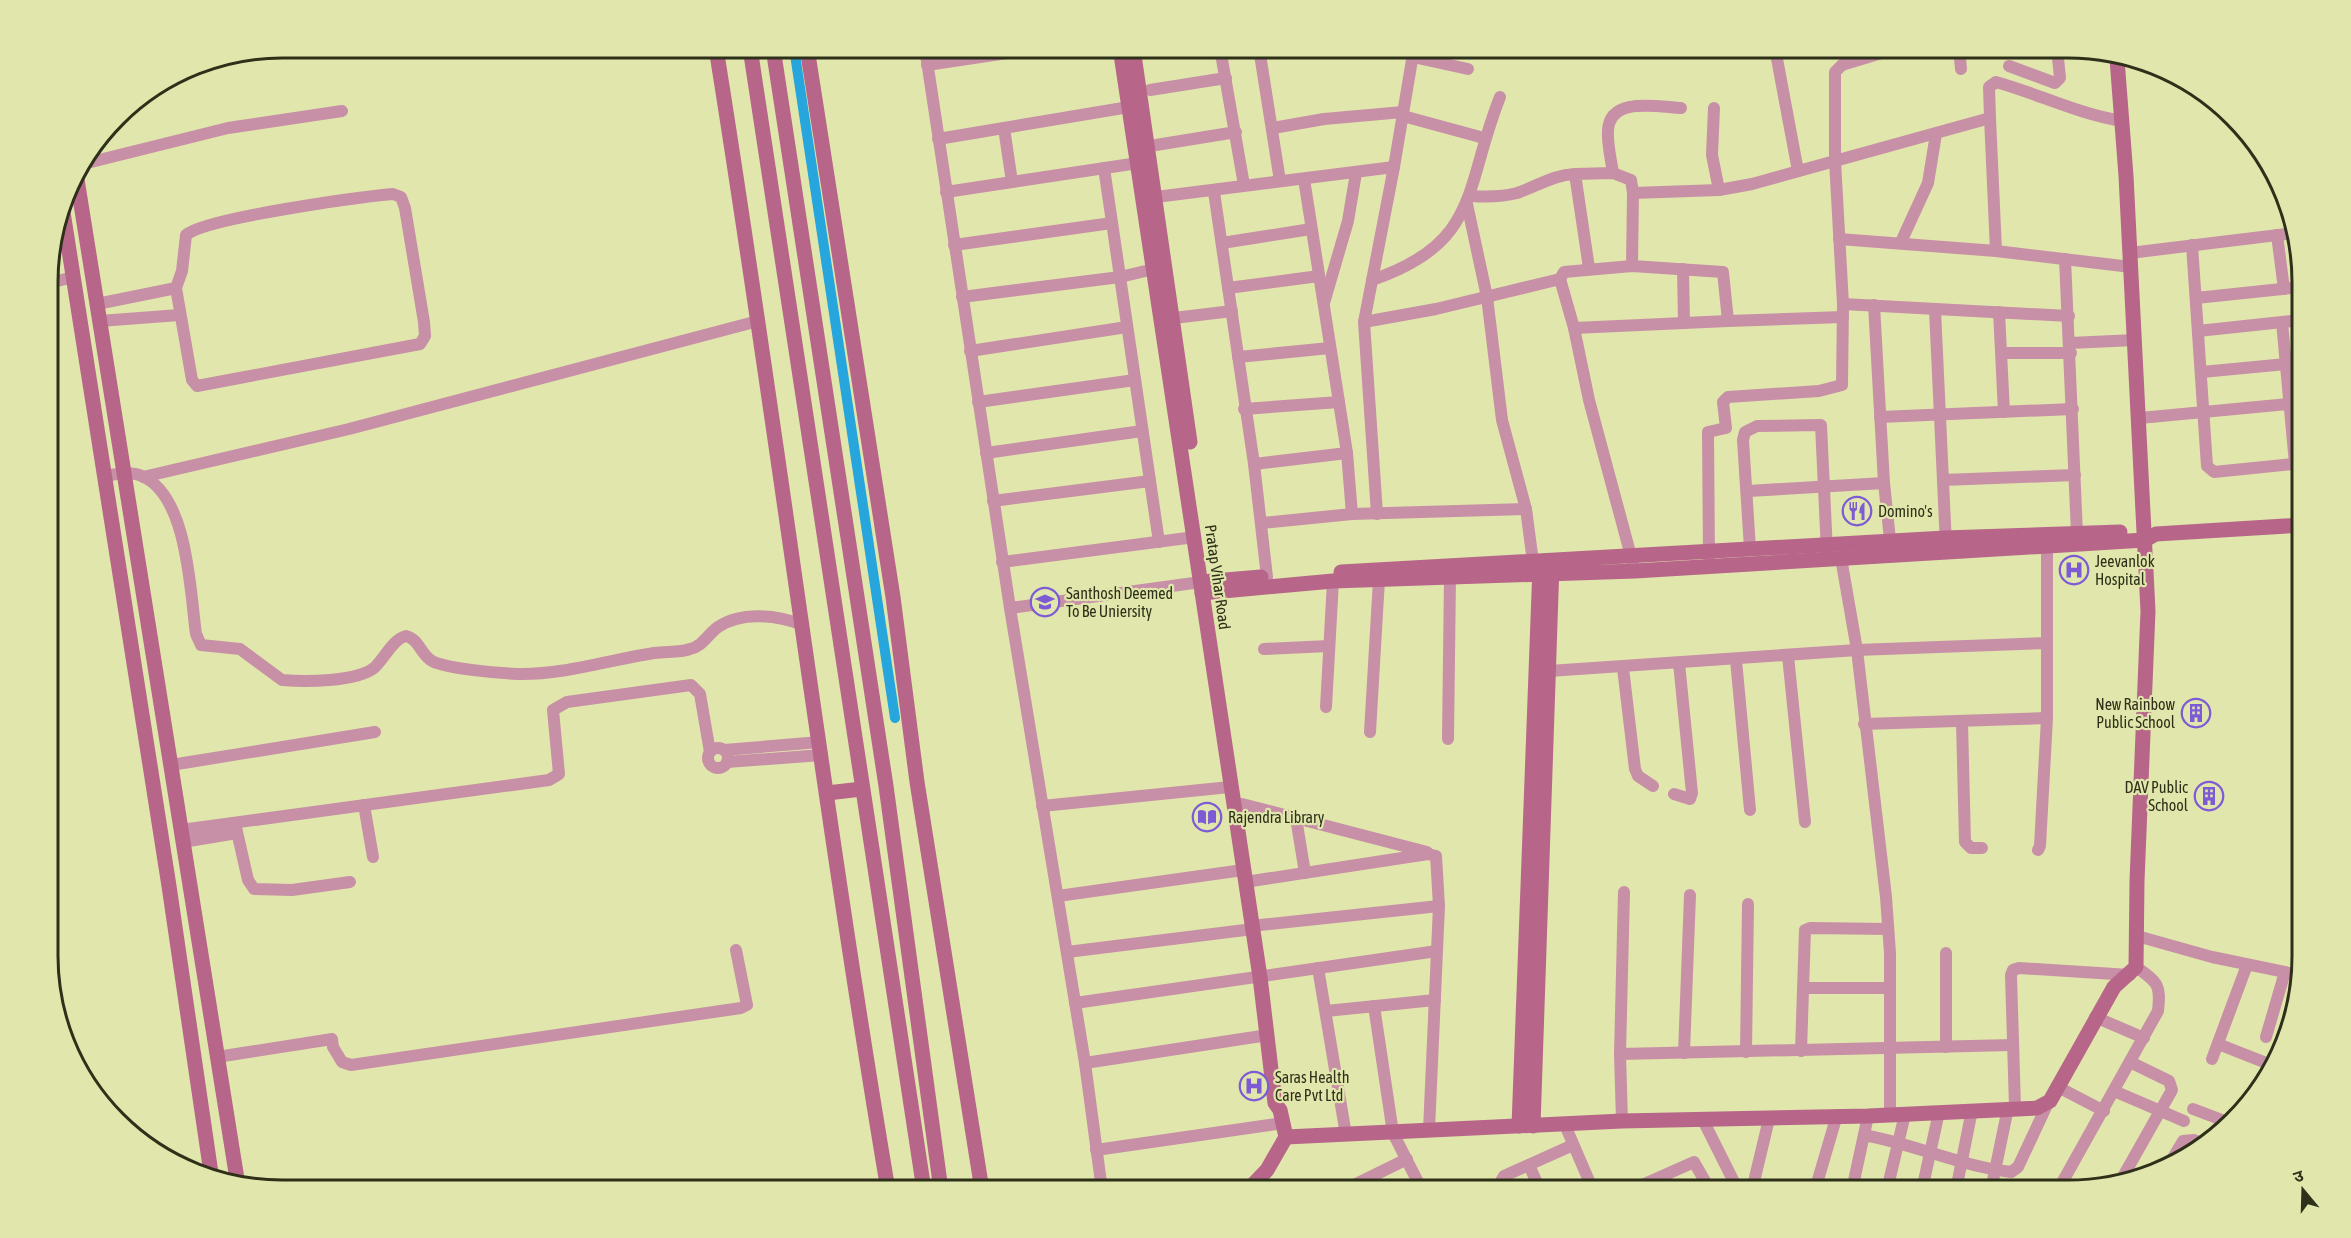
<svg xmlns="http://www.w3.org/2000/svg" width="2351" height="1238" font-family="'Asap Condensed','Noto Sans Devanagari',sans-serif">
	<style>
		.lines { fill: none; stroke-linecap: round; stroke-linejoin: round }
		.canal { stroke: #26a6dd; stroke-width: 10 }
		.street { stroke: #c890a7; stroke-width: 12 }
		.secondary { stroke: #b7668a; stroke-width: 15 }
		.labels { text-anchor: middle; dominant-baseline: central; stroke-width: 4.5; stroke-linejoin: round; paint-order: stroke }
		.poi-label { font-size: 16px; fill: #2e3019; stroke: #e1e7ac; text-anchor: start }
		.street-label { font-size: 16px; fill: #2e3019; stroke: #e1e7ac }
		.rim { fill: none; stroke: #2e3019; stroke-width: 3 }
	</style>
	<rect width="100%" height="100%" fill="#e1e7ac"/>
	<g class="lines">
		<path class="canal" d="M 794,48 L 895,718"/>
		<g class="street">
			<path d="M 925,48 L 1010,608 L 1085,1063 L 1102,1190"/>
			<path d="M 1220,48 L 1244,185"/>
			<path d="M 1259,48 L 1280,181"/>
			<path d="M 1614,48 L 1689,48"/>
			<path d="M 1775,48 L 1798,171"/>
			<path d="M 1959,48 L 1961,69"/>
			<path d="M 1413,57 L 1468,69"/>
			<path d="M 927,65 L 1040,48"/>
			<path d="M 2009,66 L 2055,83 L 2060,78 L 2057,48"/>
			<path d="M 1150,90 L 1226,78"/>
			<path d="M 1714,108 L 1712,155 L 1719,190"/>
			<path d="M 1403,116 L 1484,138"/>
			<path d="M 1990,118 L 1996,251 L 2131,267"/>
			<path d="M 1004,128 L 1012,182"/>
			<path d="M 1273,128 L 1324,119 L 1403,112"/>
			<path d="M 938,139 L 1129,107"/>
			<path d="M 1156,145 L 1236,132"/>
			<path d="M 83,164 L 228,128 L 342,111"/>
			<path d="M 1394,167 L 1414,48"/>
			<path d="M 1104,168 L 1159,542"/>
			<path d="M 1613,173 C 1611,159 1607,144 1608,130 C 1610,96 1659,107 1681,108"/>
			<path d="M 1304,179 L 1347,453 L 1352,514"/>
			<path d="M 946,192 L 1138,163"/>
			<path d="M 1214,192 L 1254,464 L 1267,577"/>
			<path d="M 1633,193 L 1719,190 L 1752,184 L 1990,118 L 1989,87 L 1996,82 C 2039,94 2078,114 2122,121"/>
			<path d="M 393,194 L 401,197 L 405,208 L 424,322 L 425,336 L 420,344 L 197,386 L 192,380 L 176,288 L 182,271 L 186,235 C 205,218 360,197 393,194 Z"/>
			<path d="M 1471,196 C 1486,197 1502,197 1517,193 C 1538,186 1553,175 1575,174"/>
			<path d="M 1148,198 L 1394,167 L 1364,322 L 1377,514"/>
			<path d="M 1467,204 L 1487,297 L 1502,420 L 1526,509 L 1533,562"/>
			<path d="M 2277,235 L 2284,289"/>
			<path d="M 1839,239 L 1996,251"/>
			<path d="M 1901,242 L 1928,183 L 1936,134"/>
			<path d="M 1222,243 L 1311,229"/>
			<path d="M 954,245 L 1112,223"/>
			<path d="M 2192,245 L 2207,466 L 2214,472 L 2302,463"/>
			<path d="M 2130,253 L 2294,233"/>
			<path d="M 2065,259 L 2077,534"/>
			<path d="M 1589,268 L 1575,174 L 1613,173 L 1631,180 L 1633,193 L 1632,266"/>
			<path d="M 1683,269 L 1684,323"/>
			<path d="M 1560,279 L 1574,328"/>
			<path d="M 1372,280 C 1481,243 1464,187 1500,97"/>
			<path d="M 49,283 L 74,277"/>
			<path d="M 1228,288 L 1319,276"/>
			<path d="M 962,297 L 1120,277 L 1154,269"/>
			<path d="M 2196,298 L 2301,287"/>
			<path d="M 1324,303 L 1348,221 L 1356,173"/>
			<path d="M 97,304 L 176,288"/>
			<path d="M 1843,304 L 2069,316"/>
			<path d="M 1874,305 L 1884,483 L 1891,549"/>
			<path d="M 1935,310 L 1946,545"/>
			<path d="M 1999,312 L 2004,412"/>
			<path d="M 1174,318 L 1232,311"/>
			<path d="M 100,321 L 179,315"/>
			<path d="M 1364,322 L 1436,309 L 1560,279 L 1564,272 L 1632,266 L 1723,272 L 1728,321 L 1843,317"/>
			<path d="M 2282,322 L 2295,464"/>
			<path d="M 2198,331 L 2301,320"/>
			<path d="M 2070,343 L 2135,340"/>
			<path d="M 970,351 L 1127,327"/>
			<path d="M 2002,353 L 2071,353"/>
			<path d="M 1238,357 L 1330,348"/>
			<path d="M 2202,372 L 2286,364"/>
			<path d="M 978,402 L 1135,380"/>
			<path d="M 1244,409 L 1339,402"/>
			<path d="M 1880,417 L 2073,409"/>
			<path d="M 2140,418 L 2289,404"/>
			<path d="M 986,453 L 1142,431"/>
			<path d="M 1254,464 L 1347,453"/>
			<path d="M 105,476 C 117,474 130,471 142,476 C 188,496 190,591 196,634 L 201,645 L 240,649 L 282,680 C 304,682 356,682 374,668 C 384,659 393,639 406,636 C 419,639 421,655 432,661 C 447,669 499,673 518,674 C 563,675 609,660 654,653 C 666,651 679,653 690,649 C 703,646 708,634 718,627 C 742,611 777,615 803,625"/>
			<path d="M 143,477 L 349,429 L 758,321"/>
			<path d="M 1943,480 L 2075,475"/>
			<path d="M 1748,491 L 1884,483"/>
			<path d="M 993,501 L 1150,481"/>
			<path d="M 1262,523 L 1352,514 L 1526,509"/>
			<path d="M 1750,549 L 1743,440 L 1745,432 L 1757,426 L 1821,425 L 1827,552"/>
			<path d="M 1841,558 L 1857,650 L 1886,897 L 1890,953 L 1890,1114"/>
			<path d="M 1709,559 L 1708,432 L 1726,428 L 1723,402 L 1728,397 L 1819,391 L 1842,385 L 1843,304 L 1835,161 L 1835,72 L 1842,65 L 1898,48"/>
			<path d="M 1002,562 L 1195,537"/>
			<path d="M 1635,571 L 1589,400 L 1574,328 L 1728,321"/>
			<path d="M 1010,608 L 1201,582"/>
			<path d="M 1264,649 L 1329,646"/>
			<path d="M 1788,656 L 1805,822"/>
			<path d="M 1736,660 L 1750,810"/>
			<path d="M 1623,668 L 1635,769 L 1638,776 L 1653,786"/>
			<path d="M 1549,671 L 1857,650 L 2047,643"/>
			<path d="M 1326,707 L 1333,581"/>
			<path d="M 1962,722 L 1965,842 L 1971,848 L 1982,848"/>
			<path d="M 1864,724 L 2047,718"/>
			<path d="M 1370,732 L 1379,580"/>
			<path d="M 1448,739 L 1450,576"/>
			<circle cx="718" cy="758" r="10"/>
			<path d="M 724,750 L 820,742"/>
			<path d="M 727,762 L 822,755"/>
			<path d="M 171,765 L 375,732"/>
			<path d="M 1674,794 L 1690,799 L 1692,793 L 1679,663"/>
			<path d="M 1242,804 L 1427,852"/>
			<path d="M 364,805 L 373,857"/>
			<path d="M 1042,806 L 1230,787"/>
			<path d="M 1296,818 L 1305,873"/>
			<path d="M 235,823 L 248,880 L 254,889 L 292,890 L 350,882"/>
			<path d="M 181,830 L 549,780 L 559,774 L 553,710 L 567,702 L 691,685 L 700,694 L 710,752"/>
			<path d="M 183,842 L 237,833"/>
			<path d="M 2038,850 L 2040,846 L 2047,718 L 2047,546"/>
			<path d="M 1252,881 L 1428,854 L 1436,856 L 1439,906 L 1429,1130"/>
			<path d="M 1058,896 L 1243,870"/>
			<path d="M 1260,925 L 1439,906"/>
			<path d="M 2137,936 L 2212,957 L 2299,975"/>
			<path d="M 1067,952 L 1253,929"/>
			<path d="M 1946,953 L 1946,1047"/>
			<path d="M 1318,968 L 1346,1135"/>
			<path d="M 1803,988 L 1890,988"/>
			<path d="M 1075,1003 L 1437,951"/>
			<path d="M 1374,1006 L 1393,1133 L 1422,1190"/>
			<path d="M 1326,1011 L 1435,1000"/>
			<path d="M 2095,1017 L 2144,1038"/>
			<path d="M 2266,1037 L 2285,972"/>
			<path d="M 2218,1044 L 2274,1066"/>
			<path d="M 1801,1051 L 1805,930 L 1810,928 L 1888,929"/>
			<path d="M 1746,1052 L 1748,904"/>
			<path d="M 1684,1053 L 1690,895"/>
			<path d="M 1620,1054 L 1624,892"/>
			<path d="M 217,1057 L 332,1039 L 333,1047 L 342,1062 L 351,1065 L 741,1008 L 747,1005 L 736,950"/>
			<path d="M 2212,1059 L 2247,965"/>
			<path d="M 1085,1063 L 1268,1035"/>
			<path d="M 2058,1087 L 2104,1111"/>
			<path d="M 2114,1091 L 2184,1121"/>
			<path d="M 2015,1107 L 2011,975 L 2013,970 L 2019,968 L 2130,975"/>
			<path d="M 2193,1109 L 2230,1123"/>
			<path d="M 1703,1120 L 1738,1190"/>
			<path d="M 1622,1121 L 1620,1054 L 2013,1045"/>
			<path d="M 1565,1125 L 1593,1190"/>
			<path d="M 1864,1135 C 1914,1144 1960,1166 2011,1172 L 2018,1167 L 2047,1105"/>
			<path d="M 1096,1150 L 1283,1123"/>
			<path d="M 1529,1165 L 1540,1190"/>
			<path d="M 2168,1166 L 2183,1141 L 2194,1140 L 2205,1145"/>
			<path d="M 2120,1182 L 2172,1090 L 2169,1081 L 2130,1062"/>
			<path d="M 1344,1190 L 1407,1159"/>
			<path d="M 1503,1190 L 1501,1181 L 1504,1176 L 1573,1145"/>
			<path d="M 1631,1190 L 1694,1162 L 1710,1190"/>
			<path d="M 1752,1190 L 1769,1119"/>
			<path d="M 1815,1190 L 1837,1115"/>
			<path d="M 1852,1190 L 1868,1116"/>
			<path d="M 1887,1190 L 1905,1114"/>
			<path d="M 1922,1190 L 1939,1112"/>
			<path d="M 1956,1190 L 1972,1110"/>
			<path d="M 1991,1190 L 2008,1108"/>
			<path d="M 2058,1190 L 2158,1011 C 2161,985 2158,982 2136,967"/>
		</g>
		<g class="secondary">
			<path d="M 716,48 C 777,428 824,810 888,1190"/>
			<path d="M 750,48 L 924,1190"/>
			<path d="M 773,48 L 886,786 L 941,1190"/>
			<path d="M 807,48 L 893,597 L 917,782 L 982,1190"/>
			<path d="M 1120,48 L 1260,977 L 1275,1103 L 1280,1110 L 1286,1137 L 1267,1170 L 1248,1190"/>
			<path d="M 1133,48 L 1190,442"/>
			<path d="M 76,173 L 237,1179"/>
			<path d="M 63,212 L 169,886 L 211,1173"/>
			<path d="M 1341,572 L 1945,538 L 2120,532"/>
			<path d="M 1201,582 L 1261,577"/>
			<path d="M 1202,593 L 1333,581 L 1635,571 L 2145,540 L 2156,534 L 2302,525"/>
			<path d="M 827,793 L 862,789"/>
			<path d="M 1519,1126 L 1540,566"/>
			<path d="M 1533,1126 L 1552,564"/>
			<path d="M 1286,1137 L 1622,1121 L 1868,1116 L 2037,1108 L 2050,1101 L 2114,987 L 2136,967 L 2137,881 L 2148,611 L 2126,176 L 2117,59"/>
		</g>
	</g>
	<defs>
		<g id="restaurant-ring" transform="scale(1.5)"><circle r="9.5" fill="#e1e7ac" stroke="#7d5bd5" stroke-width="1.5"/><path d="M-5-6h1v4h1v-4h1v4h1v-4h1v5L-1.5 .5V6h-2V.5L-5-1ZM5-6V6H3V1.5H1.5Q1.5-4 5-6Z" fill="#7d5bd5"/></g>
		<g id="hospital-ring" transform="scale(1.5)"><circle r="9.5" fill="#e1e7ac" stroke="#7d5bd5" stroke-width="1.5"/><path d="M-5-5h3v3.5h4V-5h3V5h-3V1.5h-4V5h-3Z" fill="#7d5bd5"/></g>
		<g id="university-ring" transform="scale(1.5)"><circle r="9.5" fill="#e1e7ac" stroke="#7d5bd5" stroke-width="1.5"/><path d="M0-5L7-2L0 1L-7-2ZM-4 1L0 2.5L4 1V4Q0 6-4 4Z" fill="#7d5bd5"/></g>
		<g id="building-ring" transform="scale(1.5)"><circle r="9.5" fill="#e1e7ac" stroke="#7d5bd5" stroke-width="1.5"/><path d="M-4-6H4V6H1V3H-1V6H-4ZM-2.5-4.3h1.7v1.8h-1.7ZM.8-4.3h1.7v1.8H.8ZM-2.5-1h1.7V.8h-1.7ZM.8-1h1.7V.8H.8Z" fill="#7d5bd5"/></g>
		<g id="library-ring" transform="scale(1.5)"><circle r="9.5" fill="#e1e7ac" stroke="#7d5bd5" stroke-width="1.5"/><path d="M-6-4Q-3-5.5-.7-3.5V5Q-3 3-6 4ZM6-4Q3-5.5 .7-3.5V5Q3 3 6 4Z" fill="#7d5bd5"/></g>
	</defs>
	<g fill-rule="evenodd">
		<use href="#restaurant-ring" x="1857" y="511"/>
		<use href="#hospital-ring" x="2074" y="570"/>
		<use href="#university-ring" x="1045" y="602"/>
		<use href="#building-ring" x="2196" y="713"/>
		<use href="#building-ring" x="2209" y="796"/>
		<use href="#library-ring" x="1207" y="817"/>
		<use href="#hospital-ring" x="1254" y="1086"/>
	</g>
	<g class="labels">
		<g class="poi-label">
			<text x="1878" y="511">Domino's</text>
			<text x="2095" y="561">Jeevanlok<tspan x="2095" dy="18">Hospital</tspan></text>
			<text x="1066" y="593">Santhosh Deemed<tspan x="1066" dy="18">To Be Uniersity</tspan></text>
			<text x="2175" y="704" text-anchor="end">New Rainbow<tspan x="2175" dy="18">Public School</tspan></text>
			<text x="2188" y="787" text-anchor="end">DAV Public<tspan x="2188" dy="18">School</tspan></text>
			<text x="1228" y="817">Rajendra Library</text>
			<text x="1275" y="1077">Saras Health<tspan x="1275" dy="18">Care Pvt Ltd</tspan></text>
		</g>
		<g class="street-label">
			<text transform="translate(1218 577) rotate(82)">Pratap Vihar Road</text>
		</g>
	</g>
	<path d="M0 0H2351V1238H0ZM282 58H2068A224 224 0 0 1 2292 282V956A224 224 0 0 1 2068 1180H282A224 224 0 0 1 58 956V282A224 224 0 0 1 282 58Z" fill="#e1e7ac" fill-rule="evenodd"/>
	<path class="rim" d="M282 58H2068A224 224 0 0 1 2292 282V956A224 224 0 0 1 2068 1180H282A224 224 0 0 1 58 956V282A224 224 0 0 1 282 58Z"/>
	<g transform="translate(2303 1190) rotate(341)" stroke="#e1e7ac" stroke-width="4.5" paint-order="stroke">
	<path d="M0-4.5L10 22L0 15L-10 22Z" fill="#2e3019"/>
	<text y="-9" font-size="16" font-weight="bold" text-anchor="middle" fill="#2e3019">उ</text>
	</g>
</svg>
